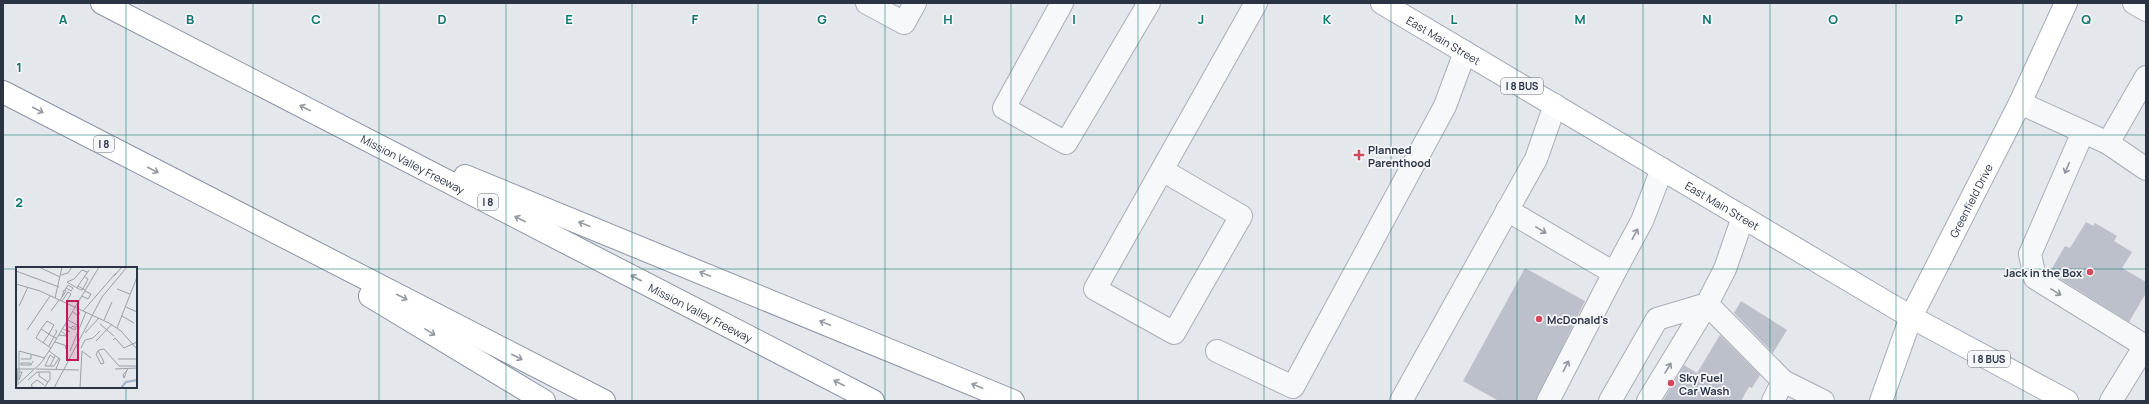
<svg xmlns="http://www.w3.org/2000/svg" width="2149" height="404" font-family="Manrope,sans-serif">
	<style>
		.building { fill: #bbc0ca }
		.lines { fill: none; stroke-linecap: round; stroke-linejoin: round }
		.minor-casing { stroke: #a9aeb7; stroke-width: 24 }
		.major-casing { stroke: #a3abb8; stroke-width: 24 }
		.highway-casing { stroke: #8b94a3; stroke-width: 24 }
		.minor { stroke: #f7f8fa; stroke-width: 22 }
		.major { stroke: #fff; stroke-width: 22 }
		.highway { stroke: #fff; stroke-width: 22 }
		.oneway { stroke: #959aa2 }
		.oneway2 { stroke: #9196a0 }
		.grid { fill: none; stroke: #0f766e; stroke-width: 1; stroke-opacity: 0.55 }
		.poi-dot { fill: #d1495b; stroke: #f4f6f9; stroke-width: 1.5 }
		.labels { text-anchor: middle; dominant-baseline: central; stroke-width: 3.5; stroke-linejoin: round; paint-order: stroke }
		.shield { fill: #f4f6f9; stroke: #676e7b; stroke-width: 1 }
		.shield-label { font-size: 10px; font-weight: bold; fill: #2b3445 }
		.street-label { font-size: 11px; fill: #2b3445; stroke: #f4f6f9 }
		.poi-label { font-size: 11px; font-weight: bold; fill: #2b3445; stroke: #f4f6f9; text-anchor: start }
		.inset-river { fill: none; stroke: #9fb4cc; stroke-width: 2 }
		.inset-road { fill: none; stroke: #9a9fa9; stroke-width: 1 }
		.view { fill: #c2185b; fill-opacity: 0.15; stroke: #c2185b; stroke-width: 2 }
		.inset-edge { fill: none; stroke: #2b3445; stroke-width: 2 }
		.grid-label { font-size: 13px; text-anchor: middle; font-weight: bold; fill: #0f766e; stroke: #f4f6f9; stroke-width: 3.5; stroke-linejoin: round; paint-order: stroke }
	</style>
	<rect width="100%" height="100%" fill="#e4e7ec"/>
	<g class="building">
		<path d="M 2086,222 L 2093,226 L 2095,223 L 2117,236 L 2114,241 L 2132,252 L 2122,268 L 2146,282 L 2146,293 L 2129,322 L 2054,275 L 2056,273 L 2051,270 L 2065,246 L 2070,248 Z"/>
		<path d="M 1525,268 L 1585,301 L 1536,401 L 1499,401 L 1463,381 Z"/>
		<path d="M 1741,301 L 1787,330 L 1773,353 L 1734,313 Z"/>
		<path d="M 1720,335 L 1760,375 L 1752,388 L 1749,387 L 1741,401 L 1663,401 L 1684,365 L 1697,373 Z"/>
	</g>
	<g class="lines">
		<g class="minor-casing">
			<g id="minor">
				<path d="M 867,3 L 904,23 L 915,3"/>
				<path d="M 1062,3 L 1004,108 L 1066,143 L 1149,3"/>
				<path d="M 2134,3 L 2146,10"/>
				<path d="M 2020,103 L 2108,143 L 2146,77"/>
				<path d="M 2083,132 L 2030,254 L 2035,278 L 2145,346"/>
				<path d="M 2108,143 L 2146,169"/>
				<path d="M 1162,170 L 1241,216 L 1174,333 L 1095,289 L 1256,3"/>
				<path d="M 1507,210 L 1614,273 L 1642,221 L 1662,169"/>
				<path d="M 1217,351 L 1293,387 L 1445,106 L 1465,52"/>
				<path d="M 1401,401 L 1536,159 L 1555,105"/>
				<path d="M 1548,401 L 1614,273"/>
				<path d="M 1610,401 L 1657,319 L 1707,304 L 1725,269 L 1743,217"/>
				<path d="M 1648,401 L 1707,304 L 1783,381"/>
				<path d="M 1773,401 L 1783,381 L 1823,401"/>
				<path d="M 2111,401 L 2146,344"/>
			</g>
		</g>
		<g class="major-casing">
			<g id="major">
				<path id="s1" d="M 1382,3 L 1911,317 L 2067,401"/>
				<path id="s2" d="M 1881,401 L 1911,317 L 2020,103 L 2066,3"/>
			</g>
		</g>
		<g class="highway-casing">
			<g id="highway">
				<path id="s3" d="M 102,3 L 873,401"/>
				<path d="M 3,92 L 604,401"/>
				<path d="M 465,176 L 1013,401"/>
				<path d="M 370,296 L 544,401"/>
			</g>
		</g>
		<use href="#minor" class="minor"/>
		<use href="#major" class="major"/>
		<use href="#highway" class="highway"/>
	</g>
	<defs><path id="oneway-shaft" d="M-6 0H5M1.5-3L5.5 0L1.5 3" fill="none" stroke-width="1.6" stroke-linecap="round" stroke-linejoin="round"/></defs>
	<g class="oneway">
		<use href="#oneway-shaft" transform="translate(305 108) rotate(-153)"/>
		<use href="#oneway-shaft" transform="translate(38 110) rotate(27)"/>
		<use href="#oneway-shaft" transform="translate(153 170) rotate(27)"/>
		<use href="#oneway-shaft" transform="translate(520 219) rotate(-153)"/>
		<use href="#oneway-shaft" transform="translate(584 224) rotate(-158)"/>
		<use href="#oneway-shaft" transform="translate(705 274) rotate(-158)"/>
		<use href="#oneway-shaft" transform="translate(636 278) rotate(-153)"/>
		<use href="#oneway-shaft" transform="translate(402 297) rotate(27)"/>
		<use href="#oneway-shaft" transform="translate(825 323) rotate(-158)"/>
		<use href="#oneway-shaft" transform="translate(430 332) rotate(31)"/>
		<use href="#oneway-shaft" transform="translate(517 357) rotate(27)"/>
		<use href="#oneway-shaft" transform="translate(839 383) rotate(-153)"/>
		<use href="#oneway-shaft" transform="translate(977 386) rotate(-157)"/>
	</g>
	<g class="oneway2">
		<use href="#oneway-shaft" transform="translate(2067 168) rotate(113)"/>
		<use href="#oneway-shaft" transform="translate(1541 230) rotate(31)"/>
		<use href="#oneway-shaft" transform="translate(1635 234) rotate(-62)"/>
		<use href="#oneway-shaft" transform="translate(2056 292) rotate(31)"/>
		<use href="#oneway-shaft" transform="translate(1566 366) rotate(-63)"/>
		<use href="#oneway-shaft" transform="translate(1668 368) rotate(-59)"/>
	</g>
	<path class="grid" d="M 126,3 L 126,268M 253,3 L 253,401M 379,3 L 379,401M 506,3 L 506,401M 632,3 L 632,401M 758,3 L 758,401M 885,3 L 885,401M 1011,3 L 1011,401M 1138,3 L 1138,401M 1264,3 L 1264,401M 1391,3 L 1391,401M 1517,3 L 1517,401M 1643,3 L 1643,401M 1770,3 L 1770,401M 1896,3 L 1896,401M 2023,3 L 2023,401M 3,135 L 2146,135M 3,269 L 17,269M 136,269 L 2146,269M 126,387 L 126,401"/>
	<g class="poi-dot">
		<path d="M1357 149h4v4h4v4h-4v4h-4v-4h-4v-4h4z"/>
		<circle cx="2090" cy="272" r="4"/>
		<circle cx="1539" cy="319" r="4"/>
		<circle cx="1671" cy="383" r="4"/>
	</g>
	<g class="labels">
		<g class="shield">
			<rect x="1501" y="78" width="42" height="16" rx="3"/>
			<rect x="94" y="136" width="20" height="16" rx="3"/>
			<rect x="478" y="194" width="20" height="16" rx="3"/>
			<rect x="1968" y="351" width="42" height="16" rx="3"/>
		</g>
		<g class="shield-label">
			<text x="1522" y="86">I 8 BUS</text>
			<text x="104" y="144">I 8</text>
			<text x="488" y="202">I 8</text>
			<text x="1989" y="359">I 8 BUS</text>
		</g>
		<g class="street-label">
			<text stroke="none"><textPath href="#s1" startOffset="72">East Main Street</textPath></text>
			<text stroke="none"><textPath href="#s3" startOffset="350">Mission Valley Freeway</textPath></text>
			<text stroke="none"><textPath href="#s2" startOffset="220">Greenfield Drive</textPath></text>
			<text stroke="none"><textPath href="#s1" startOffset="396">East Main Street</textPath></text>
			<text stroke="none"><textPath href="#s3" startOffset="674">Mission Valley Freeway</textPath></text>
		</g>
		<g class="poi-label">
			<text x="1368" y="149">Planned<tspan x="1368" dy="13">Parenthood</tspan></text>
			<text x="2082" y="272" text-anchor="end">Jack in the Box</text>
			<text x="1547" y="319">McDonald's</text>
			<text x="1679" y="377">Sky Fuel<tspan x="1679" dy="13">Car Wash</tspan></text>
		</g>
	</g>
	<g transform="translate(16 267)">
		<rect width="121" height="121" fill="#e4e7ec"/>
		<path class="inset-river" d="M 105,121 L 110,115 L 121,113"/>
		<path class="inset-road" d="M 23,0 L 44,10M 0,4 L 43,20M 45,8 L 52,6 L 56,0M 98,9 L 106,0M 0,17 L 24,24 L 93,56 L 105,64 L 121,82M 62,19 L 61,21 L 51,15 L 58,12 L 66,3 L 71,5M 61,21 L 65,23 L 67,22 L 72,12 L 68,9M 101,22 L 114,27M 49,23 L 52,18 L 57,21 L 55,24 L 50,21M 69,23 L 62,19 L 73,3M 66,29 L 72,32 L 75,27 L 69,24M 39,31 L 46,0M 44,33 L 50,24 L 48,23 L 46,30M 46,34 L 52,25 L 55,27 L 50,36M 3,39 L 12,20M 110,40 L 121,45M 35,44 L 43,33M 67,44 L 100,6M 57,45 L 62,49 L 64,46 L 61,44 L 62,42M 106,49 L 118,56M 52,53 L 61,58 L 60,60M 88,53 L 96,35M 84,57 L 98,69M 49,58 L 59,63 L 60,61 L 57,59 L 55,61M 101,61 L 121,10M 25,62 L 20,71 L 35,81M 47,62 L 54,65 L 50,61M 11,63 L 34,29M 69,66 L 83,51M 43,68 L 51,69 L 45,64M 97,73 L 99,71 L 108,81 L 121,75M 80,74 L 96,57M 39,75 L 51,79 L 50,82 L 49,79M 27,76 L 33,67 L 38,58 L 31,54 L 25,62 L 33,67 L 34,68 L 38,70 L 41,72M 33,79 L 41,64 L 39,63M 65,81 L 69,73 L 77,71 L 84,64M 33,84 L 44,92 L 40,102M 54,84 L 70,45M 82,84 L 87,93 L 88,96 L 85,97 L 80,87 L 81,86 L 81,85 L 83,83 L 88,82 L 103,99 L 121,99M 38,91 L 34,88 L 29,99 L 34,99 L 39,89M 5,92 L 15,92 L 15,88M 102,92 L 121,92M 14,98 L 14,96 L 5,96 L 5,98 L 15,98 L 17,94M 34,99 L 38,99 L 43,91M 0,102 L 18,102M 1,102 L 2,117M 3,102 L 3,84 L 29,91M 20,102 L 63,103M 99,102 L 121,101M 111,103 L 108,111 L 107,108 L 112,102M 3,105 L 6,105 L 3,113 L 3,102M 23,105 L 23,109 L 32,115M 12,113 L 21,105 L 34,105 L 34,112 L 28,121M 0,119 L 25,96 L 35,81 L 83,0M 17,121 L 15,118 L 21,113 L 28,118M 38,121 L 86,30 L 111,0M 64,121 L 66,84 L 75,91"/>
		<path class="view" d="M 51,34 L 62,34 L 62,93 L 51,93 Z"/>
		<rect width="121" height="121" class="inset-edge"/>
	</g>
	<g class="grid-label">
		<text x="63" y="24">A</text>
		<text x="190" y="24">B</text>
		<text x="316" y="24">C</text>
		<text x="442" y="24">D</text>
		<text x="569" y="24">E</text>
		<text x="695" y="24">F</text>
		<text x="822" y="24">G</text>
		<text x="948" y="24">H</text>
		<text x="1074" y="24">I</text>
		<text x="1201" y="24">J</text>
		<text x="1327" y="24">K</text>
		<text x="1454" y="24">L</text>
		<text x="1580" y="24">M</text>
		<text x="1707" y="24">N</text>
		<text x="1833" y="24">O</text>
		<text x="1959" y="24">P</text>
		<text x="2086" y="24">Q</text>
		<text x="19" y="72">1</text>
		<text x="19" y="207">2</text>
	</g>
	<rect width="2149" height="404" fill="none" stroke="#2b3445" stroke-width="8"/>
</svg>
